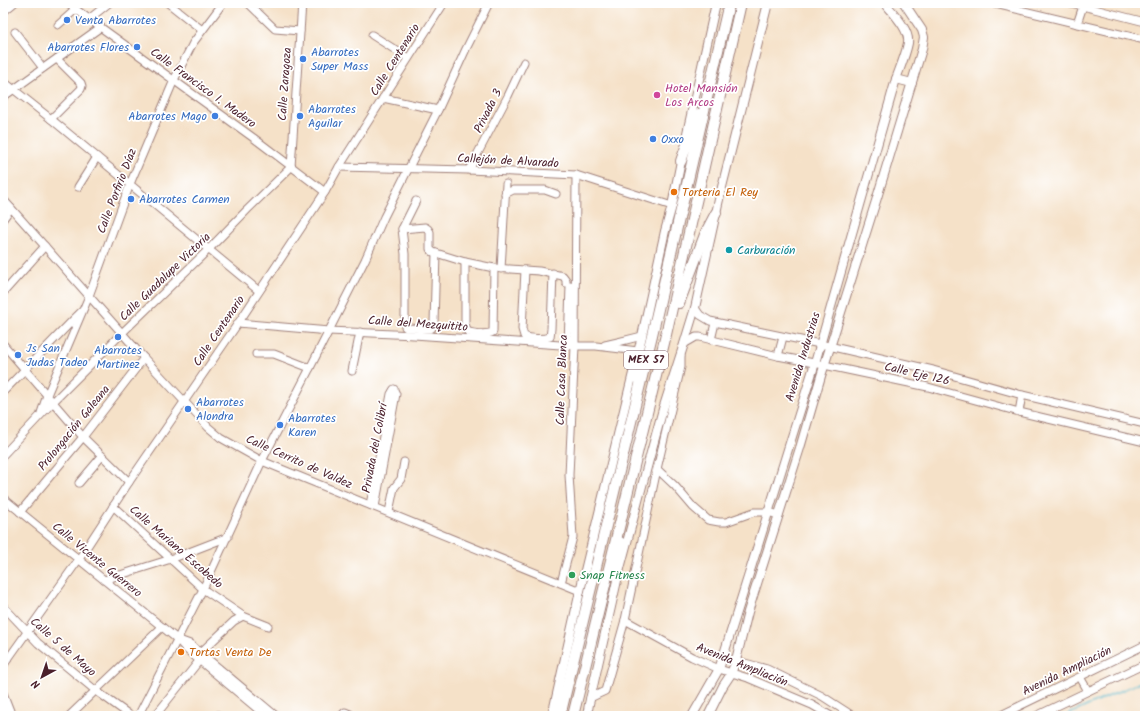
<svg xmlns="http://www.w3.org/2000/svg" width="1148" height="719" font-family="Kalam,sans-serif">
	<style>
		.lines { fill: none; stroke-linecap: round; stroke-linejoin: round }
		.stream { stroke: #4cb5ca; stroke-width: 1.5 }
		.minor-casing { stroke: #a0807a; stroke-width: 9 }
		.major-casing { stroke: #a0807a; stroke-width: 10 }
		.highway-casing { stroke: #a0807a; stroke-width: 12 }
		.minor { stroke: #fff; stroke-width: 7 }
		.major { stroke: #fff; stroke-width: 8 }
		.highway { stroke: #fff; stroke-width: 10 }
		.shop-dot { fill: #3f7fe0; stroke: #fff; stroke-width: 1.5 }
		.hotel-dot { fill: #d1479c; stroke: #fff; stroke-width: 1.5 }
		.food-dot { fill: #e8710a; stroke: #fff; stroke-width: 1.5 }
		.culture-dot { fill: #0f9aa8; stroke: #fff; stroke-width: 1.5 }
		.leisure-dot { fill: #2e9e5b; stroke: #fff; stroke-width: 1.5 }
		.labels { text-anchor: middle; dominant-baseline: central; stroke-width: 3.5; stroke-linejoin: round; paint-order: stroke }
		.shield { fill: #fff; stroke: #80626b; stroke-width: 1 }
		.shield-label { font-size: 11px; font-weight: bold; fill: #4a1f2b }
		.shop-label { font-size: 12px; fill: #366cbe; stroke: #fff; text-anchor: start }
		.street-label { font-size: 12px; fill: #4a1f2b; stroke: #fff }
		.hotel-label { font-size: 12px; fill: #b23c85; stroke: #fff; text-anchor: start }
		.food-label { font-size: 12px; fill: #c56008; stroke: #fff; text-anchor: start }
		.culture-label { font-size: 12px; fill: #0d838f; stroke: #fff; text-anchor: start }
		.leisure-label { font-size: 12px; fill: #27864d; stroke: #fff; text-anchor: start }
	</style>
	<rect width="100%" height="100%" fill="#fff"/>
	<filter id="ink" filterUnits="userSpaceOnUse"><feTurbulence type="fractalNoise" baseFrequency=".025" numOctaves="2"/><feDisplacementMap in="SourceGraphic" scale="8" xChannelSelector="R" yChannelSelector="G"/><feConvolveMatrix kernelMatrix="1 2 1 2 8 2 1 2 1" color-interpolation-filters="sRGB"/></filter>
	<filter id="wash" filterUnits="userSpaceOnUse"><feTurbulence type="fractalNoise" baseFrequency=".012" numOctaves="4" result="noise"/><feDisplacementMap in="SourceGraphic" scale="16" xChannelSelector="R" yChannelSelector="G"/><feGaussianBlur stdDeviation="0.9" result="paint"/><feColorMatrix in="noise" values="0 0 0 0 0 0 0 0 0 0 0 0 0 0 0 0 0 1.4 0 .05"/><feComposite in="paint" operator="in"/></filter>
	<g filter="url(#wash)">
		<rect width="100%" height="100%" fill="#f5e1c8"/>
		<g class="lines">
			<path class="stream" d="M 1065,716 L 1145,680"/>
		</g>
	</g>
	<g filter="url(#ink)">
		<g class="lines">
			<g class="minor-casing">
				<g id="minor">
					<path d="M 67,3 L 255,139 L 325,192"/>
					<path d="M 168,3 L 202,30"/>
					<path d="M 248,3 L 275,29 L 300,31"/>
					<path d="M 991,3 L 1145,40"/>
					<path d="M 1071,3 L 1145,22"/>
					<path d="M 3,12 L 14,3"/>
					<path d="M 89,19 L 109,3"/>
					<path d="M 1077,24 L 1083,6"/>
					<path d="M 58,25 L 76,9"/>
					<path d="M 15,32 L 43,68"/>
					<path d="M 372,35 L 408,58"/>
					<path d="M 3,81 L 51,119 L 259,291"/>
					<path d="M 3,97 L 101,27"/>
					<path d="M 383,98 L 438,110"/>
					<path d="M 51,119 L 81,89 L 82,86 L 81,83 L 57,59"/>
					<path d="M 339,167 L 469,170 L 576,175 L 672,206"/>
					<path d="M 469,170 L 508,96 L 524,62"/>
					<path d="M 78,187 L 97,157"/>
					<path d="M 505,194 L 513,190 L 545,190 L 556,194"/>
					<path d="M 3,199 L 144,358 L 208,427 L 221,438 L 262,461 L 291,473 L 580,591"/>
					<path d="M 416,201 L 402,229 L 405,254 L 405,327 L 407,328 L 430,329 L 432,328 L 434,323 L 436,253"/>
					<path d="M 3,219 L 11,208"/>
					<path d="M 402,229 L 425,227 L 428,229 L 430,232 L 430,249 L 433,252 L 436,253 L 465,262 L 494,268 L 539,271 L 563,276 L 566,280 L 566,283"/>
					<path d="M 465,262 L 465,323 L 467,331 C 473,334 487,335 493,332 L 494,268"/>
					<path d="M 501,269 L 506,184"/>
					<path d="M 525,270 L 522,329 L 524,336 C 530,339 543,339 550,337 L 551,329 L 553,273"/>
					<path d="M 3,293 L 45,246"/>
					<path d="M 695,308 L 700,315 L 710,321 L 820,344 L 933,370 L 1022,395 L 1145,424"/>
					<path d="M 238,323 L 329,331 L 414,335 L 575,346 L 596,346 L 638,351"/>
					<path d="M 711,340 L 715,323"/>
					<path d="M 3,344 L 83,437 L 129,482"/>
					<path d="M 684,344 L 696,337 L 700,337 L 778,356 L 824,365 L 928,387 L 1019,412 L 1145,442"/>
					<path d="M 568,345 L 570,286"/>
					<path d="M 605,345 L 618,342 L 642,336"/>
					<path d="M 256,354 L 274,354 L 310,368"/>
					<path d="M 778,356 L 783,337"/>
					<path d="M 352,371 L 360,332"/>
					<path d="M 3,392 L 74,319 L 81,312"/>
					<path d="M 1019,412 L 1022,395"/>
					<path d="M 41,413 L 47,395 L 89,296 L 130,184 L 174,80 L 193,43 L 223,3"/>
					<path d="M 3,455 L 53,402 L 122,333 L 209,249 L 247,210 L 291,167 L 302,3"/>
					<path d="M 657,469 L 675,486 L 693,507 L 708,520 L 719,522 L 726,522 L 754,512 L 768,512 L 779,515"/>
					<path d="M 79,483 L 102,456"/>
					<path d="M 3,498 L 177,639 L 186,649 L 266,716"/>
					<path d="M 370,505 L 391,394 L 394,389"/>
					<path d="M 113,506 L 203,589 L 243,616 L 268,626"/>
					<path d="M 375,507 L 396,394 L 395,392 L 393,391"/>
					<path d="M 20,512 L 83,437 L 144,358"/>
					<path d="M 389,512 L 394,488 L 401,479 L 404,462"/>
					<path d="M 104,580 L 171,559 L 228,537"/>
					<path d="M 561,583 L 573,537 L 569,475 L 575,346 L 576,175"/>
					<path d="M 3,606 L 38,643 L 95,690 L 131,716"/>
					<path d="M 625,620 L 692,657 L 719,669 L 748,678 L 812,705 L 831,716"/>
					<path d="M 179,640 L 190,644 L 276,716"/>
					<path d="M 200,653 L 234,621 L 243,616"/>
					<path d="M 723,657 L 767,669 L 822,696 L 853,716"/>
					<path d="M 3,666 L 79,559 L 129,482 L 241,319 L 325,192 L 339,167 L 444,3"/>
					<path d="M 1080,677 L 1088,691"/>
					<path d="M 3,693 L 12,716"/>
					<path d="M 590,698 L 605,691 L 625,620 L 657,469 L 681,367 L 681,356"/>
					<path d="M 69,716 L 162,627"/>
					<path d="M 138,716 L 203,589 L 262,461 L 310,368 L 365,260 L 384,217 L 438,110 L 466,49 L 489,3"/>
					<path d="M 155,716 L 199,661"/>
					<path d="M 217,716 L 218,715"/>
					<path d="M 341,716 L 345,712 L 350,714 L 353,716"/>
					<path d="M 999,716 L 1145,645"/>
					<path d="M 1036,716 L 1145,664"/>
				</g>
			</g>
			<g class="major-casing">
				<g id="major">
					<path d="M 896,79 L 912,83"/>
					<path d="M 687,133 L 716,3"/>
					<path d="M 552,716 L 580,591 L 642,336 L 665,231 L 672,206 L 682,156"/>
					<path d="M 587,716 L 589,704 L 618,576 L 650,456 L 663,409 L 684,344 L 695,308 L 720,195 L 768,3"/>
					<path d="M 692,716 L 719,669 L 723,657 L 815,363 L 896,79 C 900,68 906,54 908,43 C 910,30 893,13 885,3"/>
					<path d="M 708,716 L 723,686 L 731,674 L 736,660 L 748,612 L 800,448 L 821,376 L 876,201 L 922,49 L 924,37 L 922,30 L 904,3"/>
				</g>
			</g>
			<g class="highway-casing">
				<g id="highway">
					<path d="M 681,161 L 698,114"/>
					<path d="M 679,303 L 706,232 L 716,213"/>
					<path d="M 637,378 L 637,354"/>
					<path d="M 618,576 L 620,542"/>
					<path d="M 560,716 L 652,335 L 729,3"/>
					<path d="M 573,716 L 665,339 L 741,3"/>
				</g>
			</g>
			<use href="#minor" class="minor"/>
			<use href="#major" class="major"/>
			<use href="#highway" class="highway"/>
		</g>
	</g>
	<g class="shop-dot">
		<circle cx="67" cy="20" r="4"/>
		<circle cx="137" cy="47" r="4"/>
		<circle cx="303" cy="59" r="4"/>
		<circle cx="215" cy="116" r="4"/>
		<circle cx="300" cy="116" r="4"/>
		<circle cx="653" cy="139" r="4"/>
		<circle cx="131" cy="199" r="4"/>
		<circle cx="118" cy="337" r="4"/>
		<circle cx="18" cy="355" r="4"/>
		<circle cx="188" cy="409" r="4"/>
		<circle cx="280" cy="425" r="4"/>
	</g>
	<circle class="hotel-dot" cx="657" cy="95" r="4"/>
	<g class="food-dot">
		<circle cx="674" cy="192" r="4"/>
		<circle cx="181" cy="652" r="4"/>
	</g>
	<circle class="culture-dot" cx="729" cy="250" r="4"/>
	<circle class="leisure-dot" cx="572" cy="575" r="4"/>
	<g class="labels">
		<rect class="shield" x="624" y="351" width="44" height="18" rx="3"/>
		<g class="shield-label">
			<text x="646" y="360">MEX 57</text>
		</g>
		<g class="shop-label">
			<text x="75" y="20">Venta Abarrotes</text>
			<text x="129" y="47" text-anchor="end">Abarrotes Flores</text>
			<text x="311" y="52">Abarrotes<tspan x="311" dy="14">Super Mass</tspan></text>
			<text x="308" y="109">Abarrotes<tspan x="308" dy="14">Aguilar</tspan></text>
			<text x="207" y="116" text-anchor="end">Abarrotes Mago</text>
			<text x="661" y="139">Oxxo</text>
			<text x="139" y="199">Abarrotes Carmen</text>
			<text x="26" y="348">Js San<tspan x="26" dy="14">Judas Tadeo</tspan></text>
			<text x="118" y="350" text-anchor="middle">Abarrotes<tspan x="118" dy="14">Martinez</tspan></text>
			<text x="196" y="402">Abarrotes<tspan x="196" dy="14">Alondra</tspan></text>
			<text x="288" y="418">Abarrotes<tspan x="288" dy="14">Karen</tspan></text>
		</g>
		<g class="street-label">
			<text transform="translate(395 60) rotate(-58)">Calle Centenario</text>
			<text transform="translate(285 84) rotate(-86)">Calle Zaragoza</text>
			<text transform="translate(203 88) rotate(36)">Calle Francisco I. Madero</text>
			<text transform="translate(488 111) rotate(-63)">Privada 3</text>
			<text transform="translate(508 161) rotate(3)">Callejón de Alvarado</text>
			<text transform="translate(117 191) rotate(-69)">Calle Porfirio Díaz</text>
			<text transform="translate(165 277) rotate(-44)">Calle Guadalupe Victoria</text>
			<text transform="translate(418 324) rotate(4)">Calle del Mezquitito</text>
			<text transform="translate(219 331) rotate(-56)">Calle Centenario</text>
			<text transform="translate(803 357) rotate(-73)">Avenida Industrias</text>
			<text transform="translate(917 374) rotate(13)">Calle Eje 126</text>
			<text transform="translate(562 380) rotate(-88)">Calle Casa Blanca</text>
			<text transform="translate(74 428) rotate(-51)">Prolongación Galeana</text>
			<text transform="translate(375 448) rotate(-79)">Privada del Colibrí</text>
			<text transform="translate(299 462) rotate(24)">Calle Cerrito de Valdez</text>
			<text transform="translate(176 547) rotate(41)">Calle Mariano Escobedo</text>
			<text transform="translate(97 560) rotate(39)">Calle Vicente Guerrero</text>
			<text transform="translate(63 647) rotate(41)">Calle 5 de Mayo</text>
			<text transform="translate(742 665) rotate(22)">Avenida Ampliación</text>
			<text transform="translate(1067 671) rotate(-26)">Avenida Ampliación</text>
		</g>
		<g class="hotel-label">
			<text x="665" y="88">Hotel Mansión<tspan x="665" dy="14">Los Arcos</tspan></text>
		</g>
		<g class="food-label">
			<text x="682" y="192">Torteria El Rey</text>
			<text x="189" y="652">Tortas Venta De</text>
		</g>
		<g class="culture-label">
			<text x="737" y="250">Carburación</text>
		</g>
		<g class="leisure-label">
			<text x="580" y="575">Snap Fitness</text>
		</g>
	</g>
	<rect width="1148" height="719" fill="none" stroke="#fff" stroke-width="16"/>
	<g transform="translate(42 677) rotate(220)" stroke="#ffffff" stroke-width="3" paint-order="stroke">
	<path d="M0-3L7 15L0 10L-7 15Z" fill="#4a1f2b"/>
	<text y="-6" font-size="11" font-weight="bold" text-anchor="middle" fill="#4a1f2b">N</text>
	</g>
</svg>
